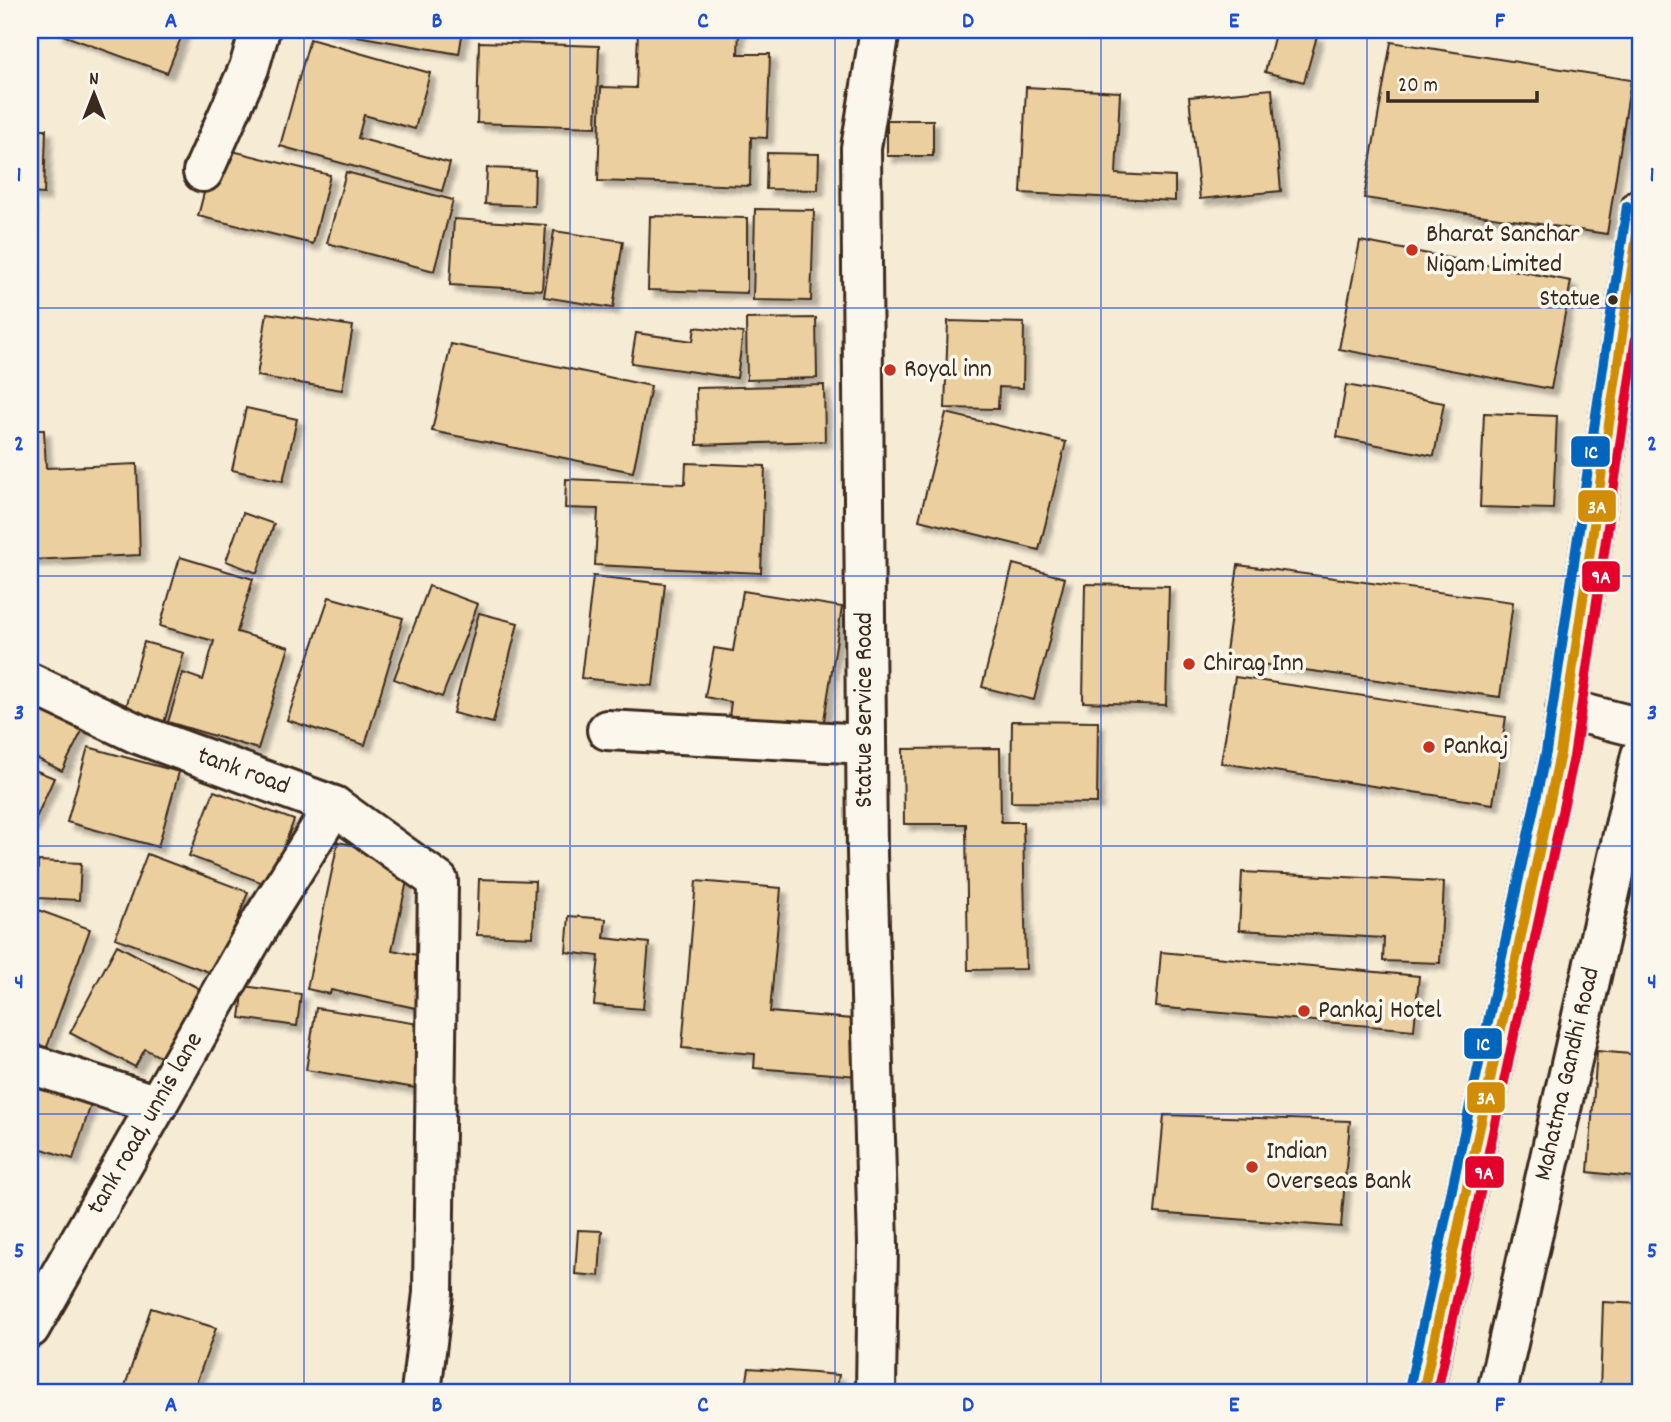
<svg xmlns="http://www.w3.org/2000/svg" width="1671" height="1422" font-family="Dekko,sans-serif">
	<style>
		.building { fill: #eccf9f; stroke: #3b2a1e; stroke-width: 2; filter: url(#shadow) }
		.lines { fill: none; stroke-linecap: round; stroke-linejoin: round }
		.minor-casing { stroke: #3b2a1e; stroke-width: 44 }
		.tertiary-casing { stroke: #3b2a1e; stroke-width: 44 }
		.primary-casing { stroke: #3b2a1e; stroke-width: 44 }
		.path { stroke: #3b2a1e; stroke-width: 4.5; stroke-dasharray: 7 5; stroke-linecap: butt }
		.minor { stroke: #fbf7ec; stroke-width: 38 }
		.tertiary { stroke: #fbf7ec; stroke-width: 38 }
		.primary { stroke: #fbf7ec; stroke-width: 38 }
		.bus-1-casing { stroke: #fbf7ec; stroke-width: 16 }
		.bus-2-casing { stroke: #fbf7ec; stroke-width: 16 }
		.bus-3-casing { stroke: #fbf7ec; stroke-width: 16 }
		.bus-1 { stroke: #d18d06; stroke-width: 10 }
		.bus-2 { stroke: #e4002b; stroke-width: 10 }
		.bus-3 { stroke: #0065bd; stroke-width: 10 }
		.grid { fill: none; stroke: #1d4ed8; stroke-width: 2; stroke-opacity: 0.55 }
		.poi-dot { fill: #c8321e; stroke: #fbf7ec; stroke-width: 2.5 }
		.bus-dot { fill: #3b2a1e; stroke: #fbf7ec; stroke-width: 2.5 }
		.labels { text-anchor: middle; dominant-baseline: central; stroke-width: 7; stroke-linejoin: round; paint-order: stroke }
		.bus-label { font-size: 24px; fill: #3b2a1e; stroke: #fbf7ec; text-anchor: end }
		.poi-label { font-size: 26px; fill: #3b2a1e; stroke: #fbf7ec; text-anchor: start }
		.street-label { font-size: 26px; fill: #3b2a1e; stroke: #fbf7ec }
		.line-badge { stroke: #fbf7ec; stroke-width: 2.5 }
		.badge-label { font-size: 19px; text-anchor: middle; font-weight: bold; fill: #fff }
		.neatline { fill: none; stroke: #1d4ed8; stroke-width: 2.5 }
		.grid-label { font-size: 23px; text-anchor: middle; font-weight: bold; fill: #1d4ed8 }
	</style>
	<defs>
		<filter id="shadow"><feDropShadow dx="6" dy="6" stdDeviation="2" flood-color="#0004"/></filter>
	</defs>
	<rect width="100%" height="100%" fill="#f6ebd5"/>
	<filter id="ink" filterUnits="userSpaceOnUse"><feTurbulence type="fractalNoise" baseFrequency=".0143" numOctaves="2"/><feDisplacementMap in="SourceGraphic" scale="14" xChannelSelector="R" yChannelSelector="G"/><feConvolveMatrix kernelMatrix="1 2 1 2 8 2 1 2 1" color-interpolation-filters="sRGB"/></filter>
	<g filter="url(#ink)">
		<g class="building">
			<path d="M 58,30 L 184,30 L 167,73 L 57,33 Z"/>
			<path d="M 323,30 L 463,30 L 459,54 Z"/>
			<path d="M 638,30 L 739,30 L 738,54 L 770,54 L 767,138 L 751,137 L 750,186 L 598,181 L 601,87 L 636,88 Z"/>
			<path d="M 1276,30 L 1291,30 L 1317,36 L 1304,82 L 1265,72 Z"/>
			<path d="M 310,39 L 430,73 L 415,129 L 364,115 L 358,138 L 450,163 L 442,191 L 280,146 Z"/>
			<path d="M 479,42 L 599,46 L 596,127 L 477,123 Z"/>
			<path d="M 1391,42 L 1631,80 L 1607,234 L 1364,198 Z"/>
			<path d="M 1026,87 L 1120,92 L 1116,174 L 1175,177 L 1175,201 L 1021,193 Z"/>
			<path d="M 1272,89 L 1281,191 L 1200,199 L 1189,97 Z"/>
			<rect x="887" y="120" width="46" height="36"/>
			<path d="M 30,129 L 46,129 L 44,194 L 30,193 Z"/>
			<path d="M 216,147 L 330,175 L 313,244 L 198,216 Z"/>
			<path d="M 767,153 L 819,154 L 818,190 L 766,189 Z"/>
			<path d="M 487,168 L 535,170 L 534,206 L 485,204 Z"/>
			<path d="M 346,172 L 453,200 L 434,271 L 327,243 Z"/>
			<path d="M 30,201 L 32,293 L 30,293 Z"/>
			<path d="M 755,209 L 814,210 L 811,301 L 753,300 Z"/>
			<path d="M 650,216 L 747,218 L 747,293 L 648,290 Z"/>
			<path d="M 454,219 L 546,225 L 542,290 L 450,285 Z"/>
			<path d="M 554,231 L 623,241 L 613,308 L 544,297 Z"/>
			<path d="M 1360,241 L 1571,281 L 1551,389 L 1339,349 Z"/>
			<path d="M 267,313 L 353,326 L 342,390 L 257,376 Z"/>
			<path d="M 816,318 L 817,378 L 747,380 L 746,319 Z"/>
			<path d="M 948,321 L 1024,323 L 1023,388 L 999,387 L 998,409 L 945,408 Z"/>
			<path d="M 695,327 L 743,333 L 737,378 L 631,363 L 636,333 L 693,341 Z"/>
			<path d="M 451,344 L 651,386 L 633,472 L 432,431 Z"/>
			<path d="M 824,385 L 825,441 L 697,445 L 696,388 Z"/>
			<path d="M 1346,385 L 1444,403 L 1434,456 L 1337,437 Z"/>
			<path d="M 246,408 L 297,419 L 283,481 L 232,470 Z"/>
			<path d="M 946,413 L 1066,442 L 1039,550 L 919,520 Z"/>
			<path d="M 1484,413 L 1557,416 L 1553,509 L 1480,507 Z"/>
			<path d="M 30,430 L 44,430 L 46,468 L 137,464 L 140,555 L 30,560 Z"/>
			<path d="M 686,463 L 765,466 L 761,573 L 595,565 L 598,509 L 565,508 L 566,479 L 685,484 Z"/>
			<path d="M 243,513 L 274,524 L 257,573 L 226,561 Z"/>
			<path d="M 180,557 L 253,579 L 237,632 L 289,647 L 258,749 L 168,722 L 183,673 L 203,680 L 214,641 L 160,626 Z"/>
			<path d="M 1013,564 L 1065,578 L 1034,700 L 982,687 Z"/>
			<path d="M 1238,565 L 1513,602 L 1500,697 L 1225,659 Z"/>
			<path d="M 593,576 L 665,584 L 653,686 L 581,678 Z"/>
			<path d="M 1085,584 L 1169,586 L 1166,705 L 1083,702 Z"/>
			<path d="M 429,586 L 478,604 L 442,697 L 394,679 Z"/>
			<path d="M 743,591 L 842,607 L 821,739 L 728,724 L 731,702 L 705,697 L 714,648 L 733,651 Z"/>
			<path d="M 329,597 L 403,618 L 365,745 L 287,720 Z"/>
			<path d="M 479,613 L 518,623 L 493,723 L 453,713 Z"/>
			<path d="M 144,642 L 184,653 L 162,730 L 123,719 Z"/>
			<path d="M 1235,677 L 1506,717 L 1493,804 L 1221,763 Z"/>
			<path d="M 39,697 L 87,721 L 62,771 L 30,755 L 30,716 Z"/>
			<path d="M 1012,721 L 1098,722 L 1097,803 L 1011,802 Z"/>
			<path d="M 88,747 L 179,772 L 158,847 L 67,822 Z"/>
			<path d="M 1000,748 L 1001,822 L 1023,822 L 1026,969 L 968,970 L 966,824 L 904,824 L 903,749 Z"/>
			<path d="M 30,768 L 54,778 L 32,827 L 30,826 Z"/>
			<path d="M 214,791 L 294,820 L 269,885 L 189,856 Z"/>
			<path d="M 338,842 L 412,858 L 392,950 L 437,959 L 425,1010 L 331,990 L 330,994 L 307,989 Z"/>
			<path d="M 147,854 L 248,892 L 217,975 L 115,938 Z"/>
			<path d="M 38,861 L 81,863 L 79,900 L 37,898 Z"/>
			<path d="M 1242,872 L 1444,882 L 1440,963 L 1383,961 L 1384,938 L 1239,930 Z"/>
			<path d="M 479,879 L 535,881 L 533,937 L 477,935 Z"/>
			<path d="M 696,881 L 781,888 L 770,1012 L 864,1020 L 859,1076 L 754,1068 L 755,1054 L 682,1048 Z"/>
			<path d="M 30,907 L 90,929 L 44,1055 L 30,1050 Z"/>
			<path d="M 569,916 L 606,919 L 604,938 L 649,943 L 643,1009 L 594,1005 L 599,956 L 566,952 Z"/>
			<path d="M 117,945 L 215,997 L 178,1066 L 145,1049 L 135,1067 L 70,1033 Z"/>
			<path d="M 1161,952 L 1419,976 L 1414,1030 L 1156,1007 Z"/>
			<path d="M 244,986 L 301,994 L 297,1026 L 240,1018 Z"/>
			<path d="M 316,1008 L 432,1026 L 422,1089 L 306,1070 Z"/>
			<path d="M 1597,1051 L 1641,1055 L 1641,1178 L 1588,1172 Z"/>
			<path d="M 30,1068 L 96,1089 L 73,1159 L 30,1145 Z"/>
			<path d="M 1164,1115 L 1350,1121 L 1341,1227 L 1155,1213 Z"/>
			<path d="M 578,1230 L 602,1231 L 599,1276 L 575,1274 Z"/>
			<path d="M 1603,1302 L 1641,1304 L 1641,1392 L 1600,1390 Z"/>
			<path d="M 151,1308 L 216,1328 L 193,1392 L 123,1392 Z"/>
			<path d="M 749,1368 L 839,1375 L 836,1392 L 745,1392 Z"/>
		</g>
		<g class="lines">
			<g class="minor-casing">
				<g id="minor">
					<path d="M 203,172 L 249,68 L 260,30"/>
					<path d="M 30,683 L 138,734 L 334,806 L 263,919 L 30,1328"/>
					<path d="M 607,730 L 866,744"/>
					<path d="M 334,806 L 438,881 L 433,1293 L 421,1392"/>
					<path d="M 30,1064 L 157,1105"/>
					<path d="M 876,1392 L 878,1245 L 867,853 L 861,148 L 880,30"/>
				</g>
			</g>
			<g class="tertiary-casing">
				<path id="tertiary" d="M 1566,709 L 1641,728"/>
			</g>
			<g class="primary-casing">
				<g id="primary">
					<path d="M 1423,1392 L 1560,754 L 1641,208"/>
					<path d="M 1497,1392 L 1641,755"/>
				</g>
			</g>
			<path class="path" d="M 1636,164 L 1641,127"/>
			<use href="#minor" class="minor"/>
			<use href="#tertiary" class="tertiary"/>
			<use href="#primary" class="primary"/>
			<g class="bus-1-casing">
				<path id="bus-1" d="M 1423,1392 L 1560,754 L 1641,208"/>
			</g>
			<g class="bus-2-casing">
				<path id="bus-2" d="M 1437,1392 L 1574,757 L 1641,302"/>
			</g>
			<g class="bus-3-casing">
				<path id="bus-3" d="M 1409,1389 L 1546,752 L 1627,206"/>
			</g>
			<use href="#bus-1" class="bus-1"/>
			<use href="#bus-2" class="bus-2"/>
			<use href="#bus-3" class="bus-3"/>
		</g>
	</g>
	<path class="grid" d="M 304,30 L 304,1392M 570,30 L 570,1392M 835,30 L 835,1392M 1101,30 L 1101,1392M 1367,30 L 1367,1392M 30,308 L 1641,308M 30,576 L 1641,576M 30,846 L 1641,846M 30,1114 L 1641,1114"/>
	<g class="poi-dot">
		<circle cx="1412" cy="250" r="7"/>
		<circle cx="890" cy="370" r="7"/>
		<circle cx="1189" cy="664" r="7"/>
		<circle cx="1429" cy="747" r="7"/>
		<circle cx="1304" cy="1011" r="7"/>
		<circle cx="1252" cy="1167" r="7"/>
	</g>
	<circle class="bus-dot" cx="1613" cy="300" r="6"/>
	<g class="labels">
		<g class="bus-label">
			<text x="1600" y="300">Statue</text>
		</g>
		<g class="poi-label">
			<text x="1426" y="235">Bharat Sanchar<tspan x="1426" dy="30">Nigam Limited</tspan></text>
			<text x="904" y="370">Royal inn</text>
			<text x="1203" y="664">Chirag Inn</text>
			<text x="1443" y="747">Pankaj</text>
			<text x="1318" y="1011">Pankaj Hotel</text>
			<text x="1266" y="1152">Indian<tspan x="1266" dy="30">Overseas Bank</tspan></text>
		</g>
		<g class="street-label">
			<text transform="translate(865 710) rotate(-90)">Statue Service Road</text>
			<text transform="translate(243 772) rotate(20)">tank road</text>
			<text transform="translate(1568 1074) rotate(-77)">Mahatma Gandhi Road</text>
			<text transform="translate(146 1124) rotate(-60)">tank road, unnis lane</text>
		</g>
	</g>
	<g class="line-badge">
		<rect x="1570" y="435" width="41" height="33" rx="7" fill="#0065bd"/>
		<rect x="1577" y="489" width="40" height="34" rx="7" fill="#d18d06"/>
		<rect x="1581" y="560" width="40" height="33" rx="7" fill="#e4002b"/>
		<rect x="1463" y="1027" width="40" height="33" rx="7" fill="#0065bd"/>
		<rect x="1466" y="1081" width="40" height="33" rx="7" fill="#d18d06"/>
		<rect x="1464" y="1155" width="41" height="34" rx="7" fill="#e4002b"/>
	</g>
	<g class="badge-label">
		<text x="1591" y="458">1C</text>
		<text x="1597" y="513">3A</text>
		<text x="1601" y="583">9A</text>
		<text x="1483" y="1050">1C</text>
		<text x="1486" y="1104">3A</text>
		<text x="1484" y="1179">9A</text>
	</g>
	<rect width="1671" height="1422" fill="none" stroke="#fbf7ec" stroke-width="77"/>
	<g transform="translate(94 94)" stroke="#fbf7ec" stroke-width="5" paint-order="stroke">
	<path d="M0-5L12 26L0 18L-12 26Z" fill="#3b2a1e"/>
	<text y="-10" font-size="19" font-weight="bold" text-anchor="middle" fill="#3b2a1e">N</text>
	</g>
	<path d="M1388 91v10h149v-10" fill="none" stroke="#3b2a1e" stroke-width="3.5"/>
	<text x="1398" y="91" font-size="21" fill="#3b2a1e" stroke="#fbf7ec" stroke-width="5" paint-order="stroke">20 m</text>
	<rect x="38" y="38" width="1594" height="1346" class="neatline"/>
	<g class="grid-label">
		<text x="171" y="27">A</text>
		<text x="437" y="27">B</text>
		<text x="703" y="27">C</text>
		<text x="968" y="27">D</text>
		<text x="1234" y="27">E</text>
		<text x="1500" y="27">F</text>
		<text x="19" y="181">1</text>
		<text x="1652" y="181">1</text>
		<text x="19" y="450">2</text>
		<text x="1652" y="450">2</text>
		<text x="19" y="719">3</text>
		<text x="1652" y="719">3</text>
		<text x="19" y="988">4</text>
		<text x="1652" y="988">4</text>
		<text x="19" y="1257">5</text>
		<text x="1652" y="1257">5</text>
		<text x="171" y="1411">A</text>
		<text x="437" y="1411">B</text>
		<text x="703" y="1411">C</text>
		<text x="968" y="1411">D</text>
		<text x="1234" y="1411">E</text>
		<text x="1500" y="1411">F</text>
	</g>
</svg>
